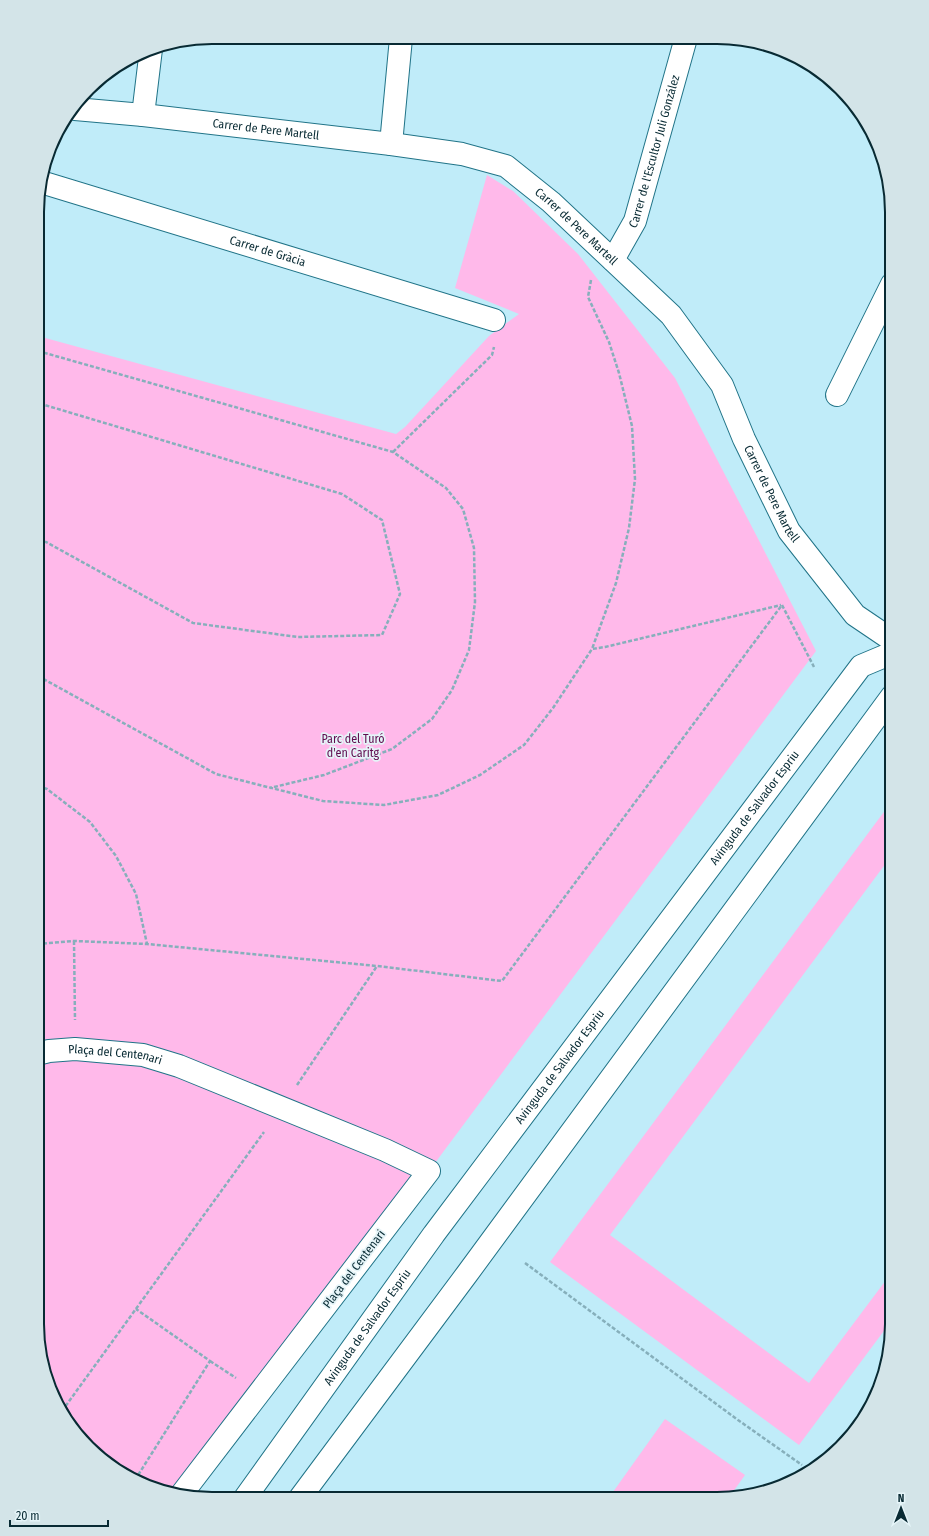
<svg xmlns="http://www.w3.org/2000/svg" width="929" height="1536" font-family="'Fira Sans Condensed',sans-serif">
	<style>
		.green { fill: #ffb9ea }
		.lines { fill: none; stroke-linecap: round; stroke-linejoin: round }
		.minor-casing { stroke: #217488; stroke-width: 24 }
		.path { stroke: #86afbb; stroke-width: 2.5; stroke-dasharray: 4 2; stroke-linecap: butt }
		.minor { stroke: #fff; stroke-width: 22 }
		.labels { text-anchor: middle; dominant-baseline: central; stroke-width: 3.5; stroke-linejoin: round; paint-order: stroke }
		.street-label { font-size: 12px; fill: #082a33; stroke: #e5f4f8 }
		.park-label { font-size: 12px; fill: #610d50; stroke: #e5f4f8 }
		.rim { fill: none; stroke: #082a33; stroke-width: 2 }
	</style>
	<rect width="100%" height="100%" fill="#c0ecf9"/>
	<g class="green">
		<path d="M 487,175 L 513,191 L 578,254 L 675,378 L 816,651 L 429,1171 L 181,1495 L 145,1486 L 106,1463 L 73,1431 L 50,1391 L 37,1324 L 38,336 L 396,434 L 405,427 L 489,336 L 519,314 L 455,288 Z"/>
		<path d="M 892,801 L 892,855 L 610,1235 L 809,1383 L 892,1272 L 892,1320 L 799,1445 L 550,1262 Z"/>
		<path d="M 665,1419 L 745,1475 L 730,1496 L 717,1499 L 608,1499 Z"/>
	</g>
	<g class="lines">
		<g class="minor-casing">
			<g id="minor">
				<path id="s1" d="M 75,109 L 143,115 L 391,144 L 462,154 L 506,166 L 551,202 L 671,315 L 722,385 L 744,439 L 789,531 L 855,615 L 892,640"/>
				<path d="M 143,115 L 151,49"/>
				<path d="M 391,144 L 401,38"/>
				<path id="s2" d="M 41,182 L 494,320"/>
				<path id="s3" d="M 613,260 L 635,221 L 686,38"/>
				<path d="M 837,395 L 892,284"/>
				<path id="s4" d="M 37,1054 L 49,1051 L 75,1049 L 143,1055 L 179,1066 L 385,1150 L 429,1171 L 181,1495"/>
				<path id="s5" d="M 245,1498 L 434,1234 L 861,666 L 892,653"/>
				<path d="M 300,1498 L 467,1274 L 892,696"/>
			</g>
		</g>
		<g class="path">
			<path d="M 591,280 L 588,297 L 609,342 L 619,373 L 632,426 L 635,479 L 629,528 L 616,583 L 592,649"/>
			<path d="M 38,351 L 393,452 L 446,488 L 463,509 L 474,548 L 475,602 L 469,650 L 452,690 L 432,719 L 392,749 L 324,775 L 270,788"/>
			<path d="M 393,452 L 492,355 L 494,347"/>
			<path d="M 38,542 L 46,542 L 193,623 L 298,637 L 382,635 L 400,594 L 382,520 L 342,494 L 38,403"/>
			<path d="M 782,605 L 814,667"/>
			<path d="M 38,676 L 216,774 L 323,801 L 384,805 L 438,795 L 480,775 L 524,745 L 553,708 L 592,649 L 605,647 L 781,605"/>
			<path d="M 38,786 L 47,789 L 90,822 L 116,856 L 136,894 L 147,944"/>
			<path d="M 74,941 L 75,1020"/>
			<path d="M 37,944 L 74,941 L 147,944 L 377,966 L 502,981 L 782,605"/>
			<path d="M 297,1085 L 377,966"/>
			<path d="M 525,1263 L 738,1420 L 802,1465"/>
			<path d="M 210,1361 L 236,1378"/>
			<path d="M 62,1411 L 264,1132"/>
			<path d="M 135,1480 L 210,1361 L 136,1309"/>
		</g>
		<use href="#minor" class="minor"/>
	</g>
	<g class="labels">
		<g class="street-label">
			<text stroke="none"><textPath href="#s1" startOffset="192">Carrer de Pere Martell</textPath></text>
			<text stroke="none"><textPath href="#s3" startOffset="117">Carrer de l'Escultor Juli González</textPath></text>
			<text stroke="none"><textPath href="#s1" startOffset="528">Carrer de Pere Martell</textPath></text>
			<text stroke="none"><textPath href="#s2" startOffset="237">Carrer de Gràcia</textPath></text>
			<text stroke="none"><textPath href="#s1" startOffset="864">Carrer de Pere Martell</textPath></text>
			<text stroke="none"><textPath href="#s5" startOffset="858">Avinguda de Salvador Espriu</textPath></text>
			<text stroke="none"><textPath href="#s4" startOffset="79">Plaça del Centenari</textPath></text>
			<text stroke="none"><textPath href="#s5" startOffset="534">Avinguda de Salvador Espriu</textPath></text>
			<text transform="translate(354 1269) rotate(-53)">Plaça del Centenari</text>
			<text stroke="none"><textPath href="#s5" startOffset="210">Avinguda de Salvador Espriu</textPath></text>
		</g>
		<g class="park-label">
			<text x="353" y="739">Parc del Turó<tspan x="353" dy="14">d'en Caritg</tspan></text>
		</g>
	</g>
	<path d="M0 0H929V1536H0ZM212 44H717A168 168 0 0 1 885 212V1324A168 168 0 0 1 717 1492H212A168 168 0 0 1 44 1324V212A168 168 0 0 1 212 44Z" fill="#d3e4e8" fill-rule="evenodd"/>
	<path class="rim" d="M212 44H717A168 168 0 0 1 885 212V1324A168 168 0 0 1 717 1492H212A168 168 0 0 1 44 1324V212A168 168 0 0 1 212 44Z"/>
	<g transform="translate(901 1508)" stroke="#e5f4f8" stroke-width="3" paint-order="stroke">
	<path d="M0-3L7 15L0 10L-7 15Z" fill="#082a33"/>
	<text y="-6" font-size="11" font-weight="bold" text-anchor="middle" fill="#082a33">N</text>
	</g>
	<path d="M10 1520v6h98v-6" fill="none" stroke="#082a33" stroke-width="2"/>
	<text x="16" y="1520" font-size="12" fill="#082a33" stroke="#e5f4f8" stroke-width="3" paint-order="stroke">20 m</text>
</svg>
